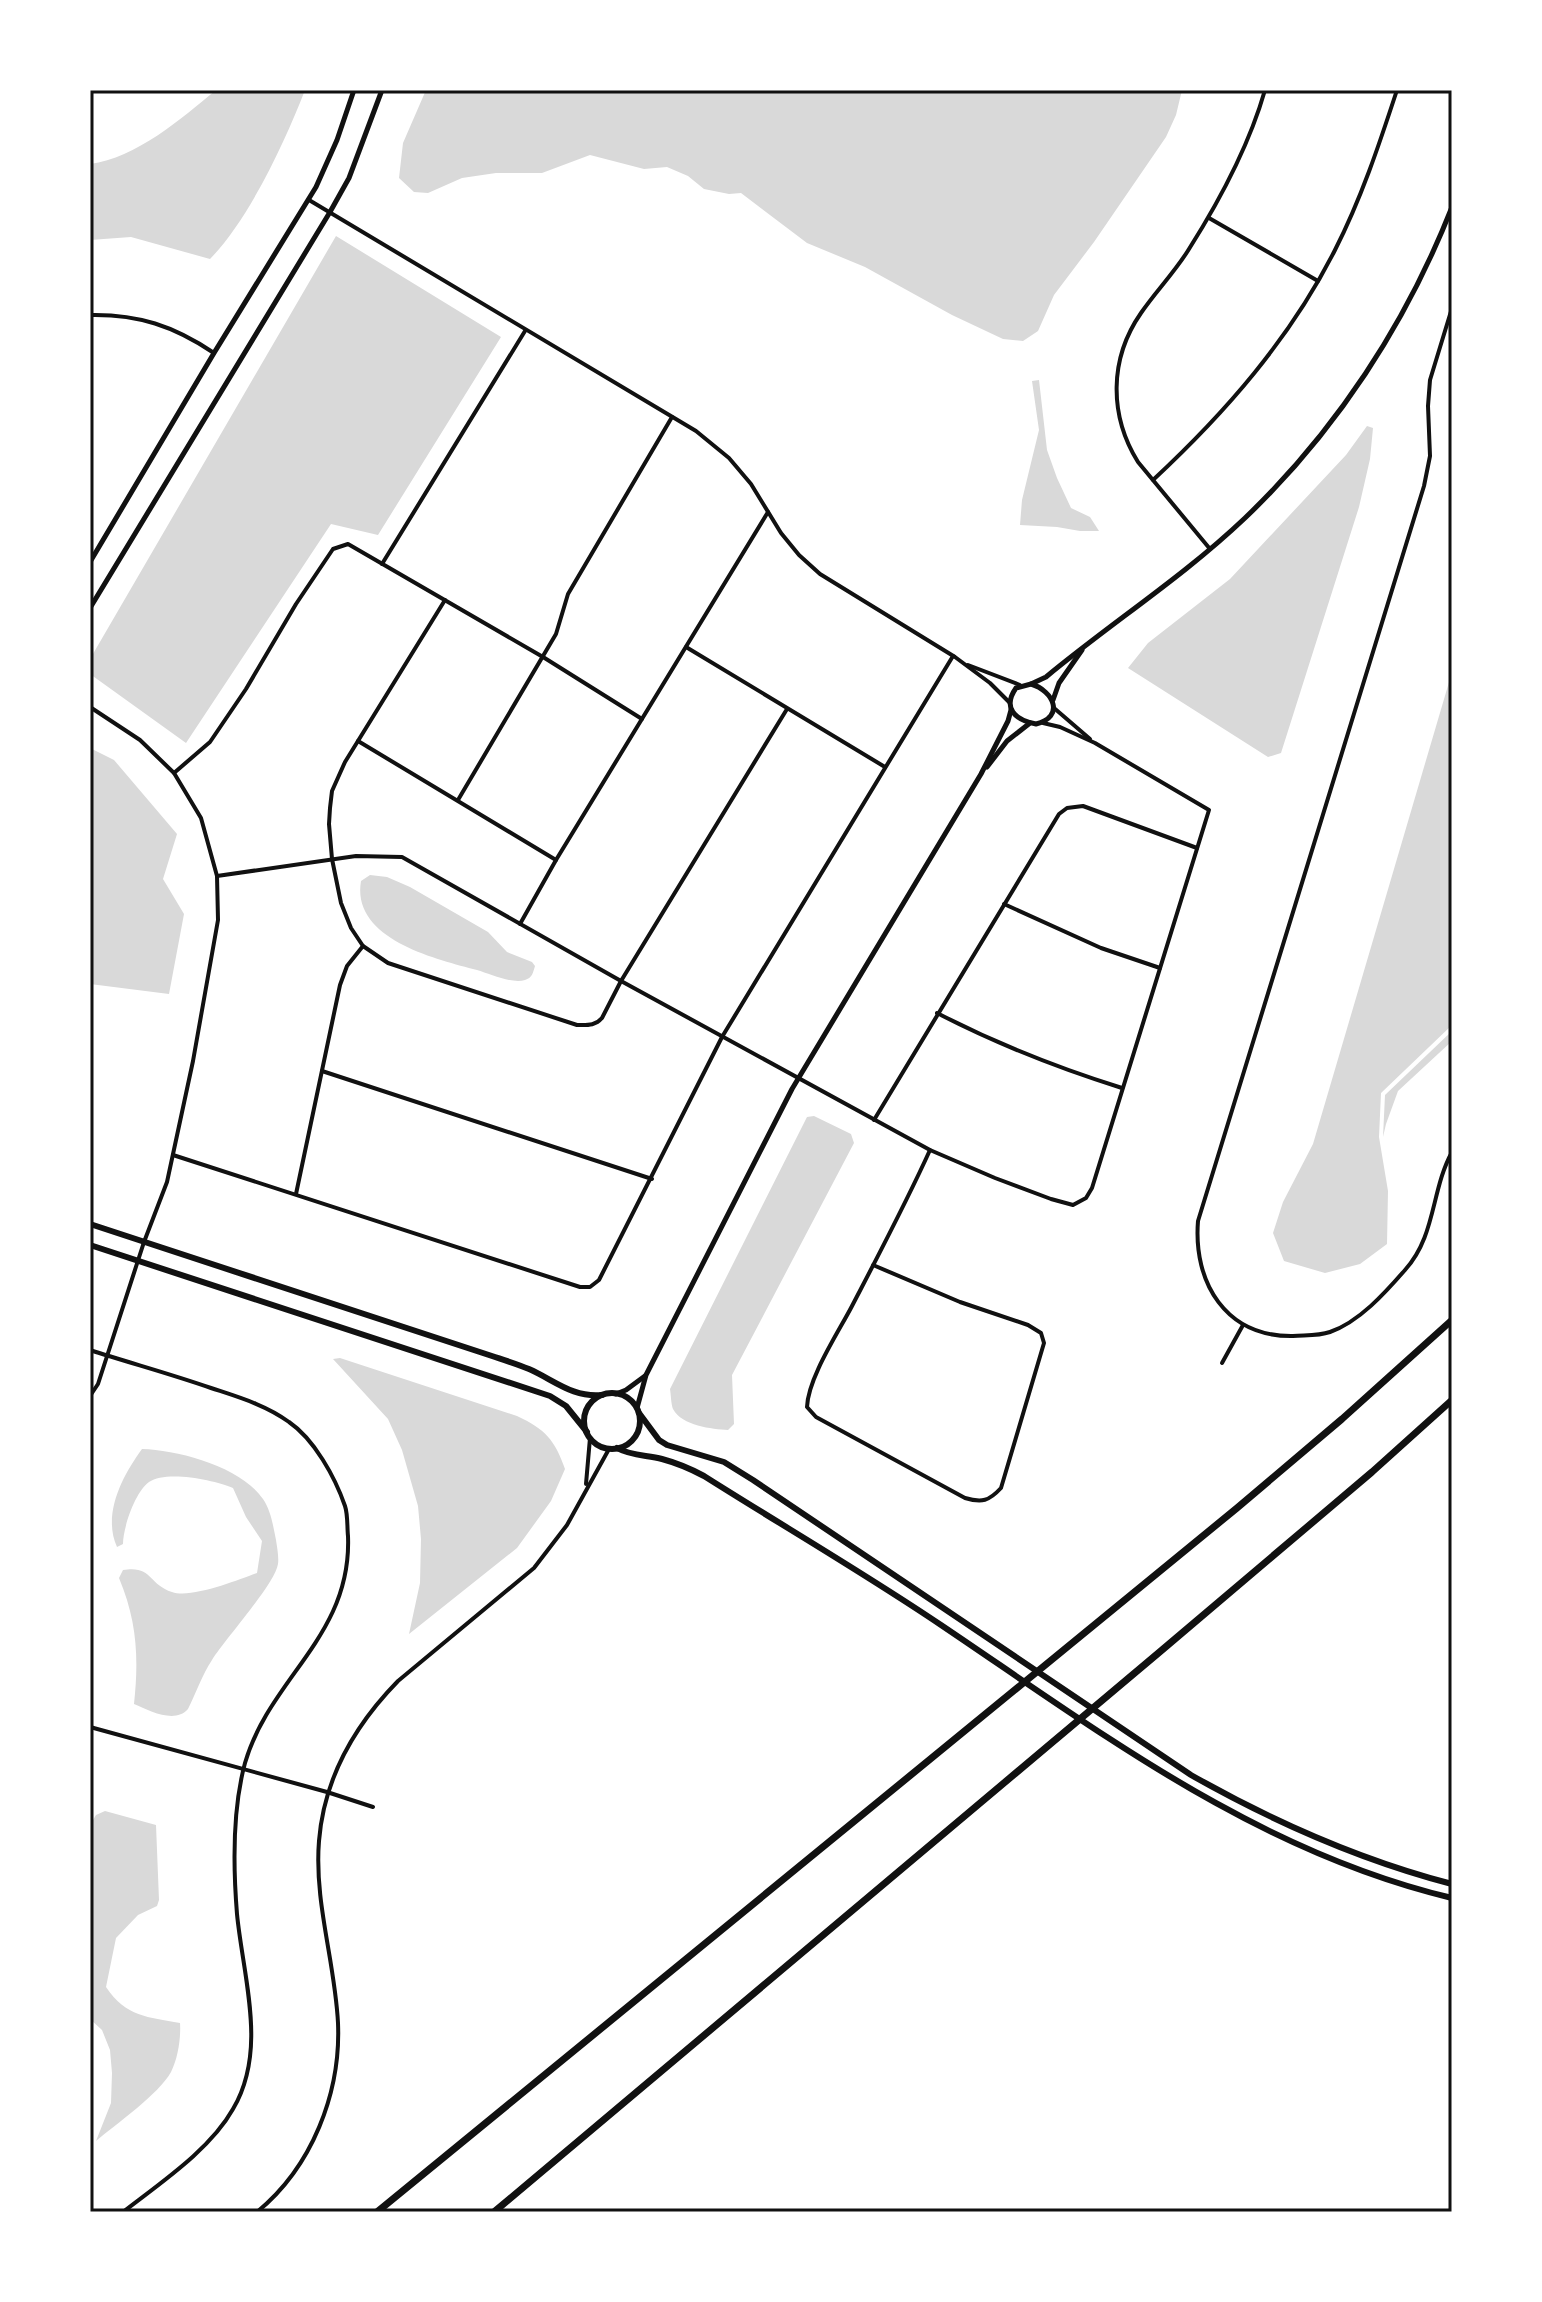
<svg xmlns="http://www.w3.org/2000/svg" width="1542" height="2302" font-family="Figtree,sans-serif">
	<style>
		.water { fill: #d9d9d9 }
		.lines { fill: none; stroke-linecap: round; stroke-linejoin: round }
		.stream { stroke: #d9d9d9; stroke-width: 3 }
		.minor { stroke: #111; stroke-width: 4 }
		.tertiary { stroke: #111; stroke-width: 5 }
		.secondary { stroke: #111; stroke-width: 6 }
		.motorway { stroke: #111; stroke-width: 7 }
		.neatline { fill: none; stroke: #111; stroke-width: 3 }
	</style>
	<rect width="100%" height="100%" fill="#fff"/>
	<g class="water">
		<path d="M 216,90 L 305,90 C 285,142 249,219 210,259 L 131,237 L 90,240 L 90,164 C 136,158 181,119 216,90 Z"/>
		<path d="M 426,90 L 1182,90 L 1176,115 L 1166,137 L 1094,242 L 1054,295 L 1038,331 L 1023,341 L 1003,339 L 952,315 L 865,267 L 807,243 L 741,193 L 729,194 L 704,189 L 688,176 L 667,167 L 644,169 L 590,155 L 542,173 L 496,173 L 462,178 L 428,193 L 414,192 L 399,178 L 403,143 Z"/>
		<path d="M 336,236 L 501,337 L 378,535 L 331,524 L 186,743 L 90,674 L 90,659 Z"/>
		<path d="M 1039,380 L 1047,450 L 1057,478 L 1071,508 L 1090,517 L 1099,531 L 1080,531 L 1057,527 L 1020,525 L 1022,500 L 1039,430 L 1032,381 Z"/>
		<path d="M 1367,426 L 1373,428 L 1370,459 L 1359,507 L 1281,753 L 1268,757 L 1128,668 L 1148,643 L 1230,579 L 1346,455 Z"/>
		<path d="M 1452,672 L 1452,1025 L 1381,1093 L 1379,1137 L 1388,1191 L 1387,1244 L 1360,1264 L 1325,1273 L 1284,1261 L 1273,1233 L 1283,1202 L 1313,1144 Z"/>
		<path d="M 90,748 L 114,760 L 177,834 L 163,879 L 184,914 L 169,994 L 90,984 Z"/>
		<path d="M 370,875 L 387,877 L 410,887 L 488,932 L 507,952 L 532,962 L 535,966 C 533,973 532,978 525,980 C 512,984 490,974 477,970 C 435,959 351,939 361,881 Z"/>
		<path d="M 1452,1031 L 1452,1041 L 1398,1091 L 1386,1124 L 1383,1137 L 1385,1095 Z"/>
		<path d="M 814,1116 L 851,1134 L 854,1143 L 732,1375 L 734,1424 L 728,1430 C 712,1429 682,1426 673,1409 C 671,1404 671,1395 670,1389 L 807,1117 Z"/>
		<path d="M 340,1358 L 517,1416 C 545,1429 555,1440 565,1469 L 551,1501 L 517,1548 L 409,1634 L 420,1583 L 421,1539 L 418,1506 L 402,1450 L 388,1419 L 333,1359 Z"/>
		<path d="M 142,1449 C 179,1450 241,1467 263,1499 C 271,1511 273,1525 276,1540 C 277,1547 279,1557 278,1564 C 275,1584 225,1639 212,1660 C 202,1675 196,1693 188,1709 C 175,1724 150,1711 134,1704 C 139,1658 137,1621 119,1578 L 123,1570 C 152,1565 148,1584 172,1592 C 191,1599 238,1580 257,1573 L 262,1541 L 246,1517 L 233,1488 C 215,1480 166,1470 149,1482 C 135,1492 123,1528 123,1544 L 117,1547 C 102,1514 123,1475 142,1449 Z"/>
		<path d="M 105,1811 L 156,1825 L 159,1900 L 157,1906 L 138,1915 L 116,1938 L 106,1987 C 126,2017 148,2017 180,2023 C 181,2038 178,2058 171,2072 C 159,2094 116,2124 96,2141 L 111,2103 L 112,2073 L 110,2050 L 102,2030 L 90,2019 L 90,1825 L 96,1815 Z"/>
	</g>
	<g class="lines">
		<path class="stream" d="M 1448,2212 L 1452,2206"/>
		<g class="minor">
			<path d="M 309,200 L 696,431 L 729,458 L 751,484 L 781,533 L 799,555 L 820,574 L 955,657 L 990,683 L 1010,703"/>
			<path d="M 1209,218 L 1318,281"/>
			<path d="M 1452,308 L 1430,380 L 1428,406 L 1430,456 L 1424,486 L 1198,1221 C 1193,1283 1226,1337 1293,1336 C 1306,1335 1318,1336 1330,1332 C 1359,1322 1385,1293 1405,1270 C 1436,1236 1431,1190 1452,1152"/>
			<path d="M 90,315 C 138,314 174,326 214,353"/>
			<path d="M 1153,480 C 1225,413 1290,339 1335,250 C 1361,199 1379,145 1397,90"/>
			<path d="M 1210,549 L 1138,462 C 1109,415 1109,359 1141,313 C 1156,291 1175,272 1189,249 C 1220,200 1249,146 1265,90"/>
			<path d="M 382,564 L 525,331"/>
			<path d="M 445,600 L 345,762 L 332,791 L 330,808 L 329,824 L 332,859 L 341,903 L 351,928 L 363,946 L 388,963 L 577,1025 C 588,1025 595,1026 602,1018 L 621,981 L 787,709"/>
			<path d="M 686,647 L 885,767"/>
			<path d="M 968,665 L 1020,685"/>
			<path d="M 90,707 L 140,740 L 174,773 L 201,818 L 217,876 L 218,920 L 193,1061 L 167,1182 L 144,1242 L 98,1384 L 90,1396"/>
			<path d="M 1054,708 L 1090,739"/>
			<path d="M 358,741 L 556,860"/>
			<path d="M 174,773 L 210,742 L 246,689 L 296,604 L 333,549 L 348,544 L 543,657 L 642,719"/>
			<path d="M 458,800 L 556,634 L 568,594 L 672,417"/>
			<path d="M 217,876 L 356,856 L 402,857 L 621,981 L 930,1150 L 995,1178 L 1051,1199 L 1073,1205 L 1086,1198 L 1092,1188 L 1209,810 L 1095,743 L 1060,727 L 1043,723"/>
			<path d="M 1004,904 L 1101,948 L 1160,968"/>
			<path d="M 520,924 L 556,860 L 768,512"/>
			<path d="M 937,1013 C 997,1044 1058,1068 1122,1088"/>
			<path d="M 322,1071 L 652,1179"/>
			<path d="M 874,1120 L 1059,814 L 1067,808 L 1083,806 L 1197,848"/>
			<path d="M 173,1155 L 580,1287 L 590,1287 L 599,1280 L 722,1037 L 953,656"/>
			<path d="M 296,1194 L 340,985 L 347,966 L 363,946"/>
			<path d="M 873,1265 L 960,1302 L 1028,1325 L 1041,1333 L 1044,1343 L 1001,1488 C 989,1501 982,1503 965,1498 L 816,1417 L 807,1407 C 808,1378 838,1333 852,1306 C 879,1254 906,1203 930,1150"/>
			<path d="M 90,1350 C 130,1363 171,1374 211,1388 C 238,1397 266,1405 289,1422 C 314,1439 335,1477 345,1506 C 348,1515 347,1527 348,1536 C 352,1636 270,1677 245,1763 C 232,1811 233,1865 237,1914 C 243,1977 268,2050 233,2109 C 210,2150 160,2183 123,2212"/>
			<path d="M 1222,1363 L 1243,1325"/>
			<path d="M 586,1484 L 590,1438"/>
			<path d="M 90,1727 L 327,1792 L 373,1807"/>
			<path d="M 257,2212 C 312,2167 341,2093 338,2023 C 335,1962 314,1902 319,1841 C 324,1778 354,1726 398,1681 L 534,1568 L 567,1525 L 609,1449"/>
		</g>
		<g class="tertiary">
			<path d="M 90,562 L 214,353 L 316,187 L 337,140 L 354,90"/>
			<path d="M 90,608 L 330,212 L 349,178 L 382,90"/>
			<path d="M 1031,684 L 1046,677 C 1111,623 1183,577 1245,518 C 1336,431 1406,324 1452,207"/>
			<path d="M 1031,684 C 1054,691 1065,717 1036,724 C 1015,720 1002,708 1016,688 Z"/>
			<path d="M 1053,700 L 1059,683 L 1082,650"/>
			<path d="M 987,767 L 1007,741 L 1030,723"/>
			<path d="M 616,1394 L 626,1390 L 645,1376"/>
			<path d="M 637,1408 L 646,1375 L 792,1089 L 981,774 L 1008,721 L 1011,710"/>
		</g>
		<g class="secondary">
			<path d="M 90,1224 L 492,1356 C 504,1360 517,1364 529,1369 C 554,1380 573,1398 602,1395"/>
			<path d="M 90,1245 L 550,1396 L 566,1406 L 587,1432"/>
			<circle cx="612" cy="1421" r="28"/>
			<path d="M 639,1413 L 659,1440 L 667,1445 L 724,1462 L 753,1480 L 1191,1775 C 1274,1822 1360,1860 1452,1884"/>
			<path d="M 617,1448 C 631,1456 647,1455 662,1459 C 677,1463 691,1469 704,1476 C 783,1526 864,1573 941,1625 C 1103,1734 1258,1852 1452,1898"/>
		</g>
		<g class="motorway">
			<path d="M 377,2212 L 1237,1508 L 1342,1419 L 1452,1320"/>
			<path d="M 494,2212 L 1162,1650 L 1372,1472 L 1452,1400"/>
		</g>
	</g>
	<rect width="1542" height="2302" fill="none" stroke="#ffffff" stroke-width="184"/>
	<rect x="92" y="92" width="1358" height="2118" class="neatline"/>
</svg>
